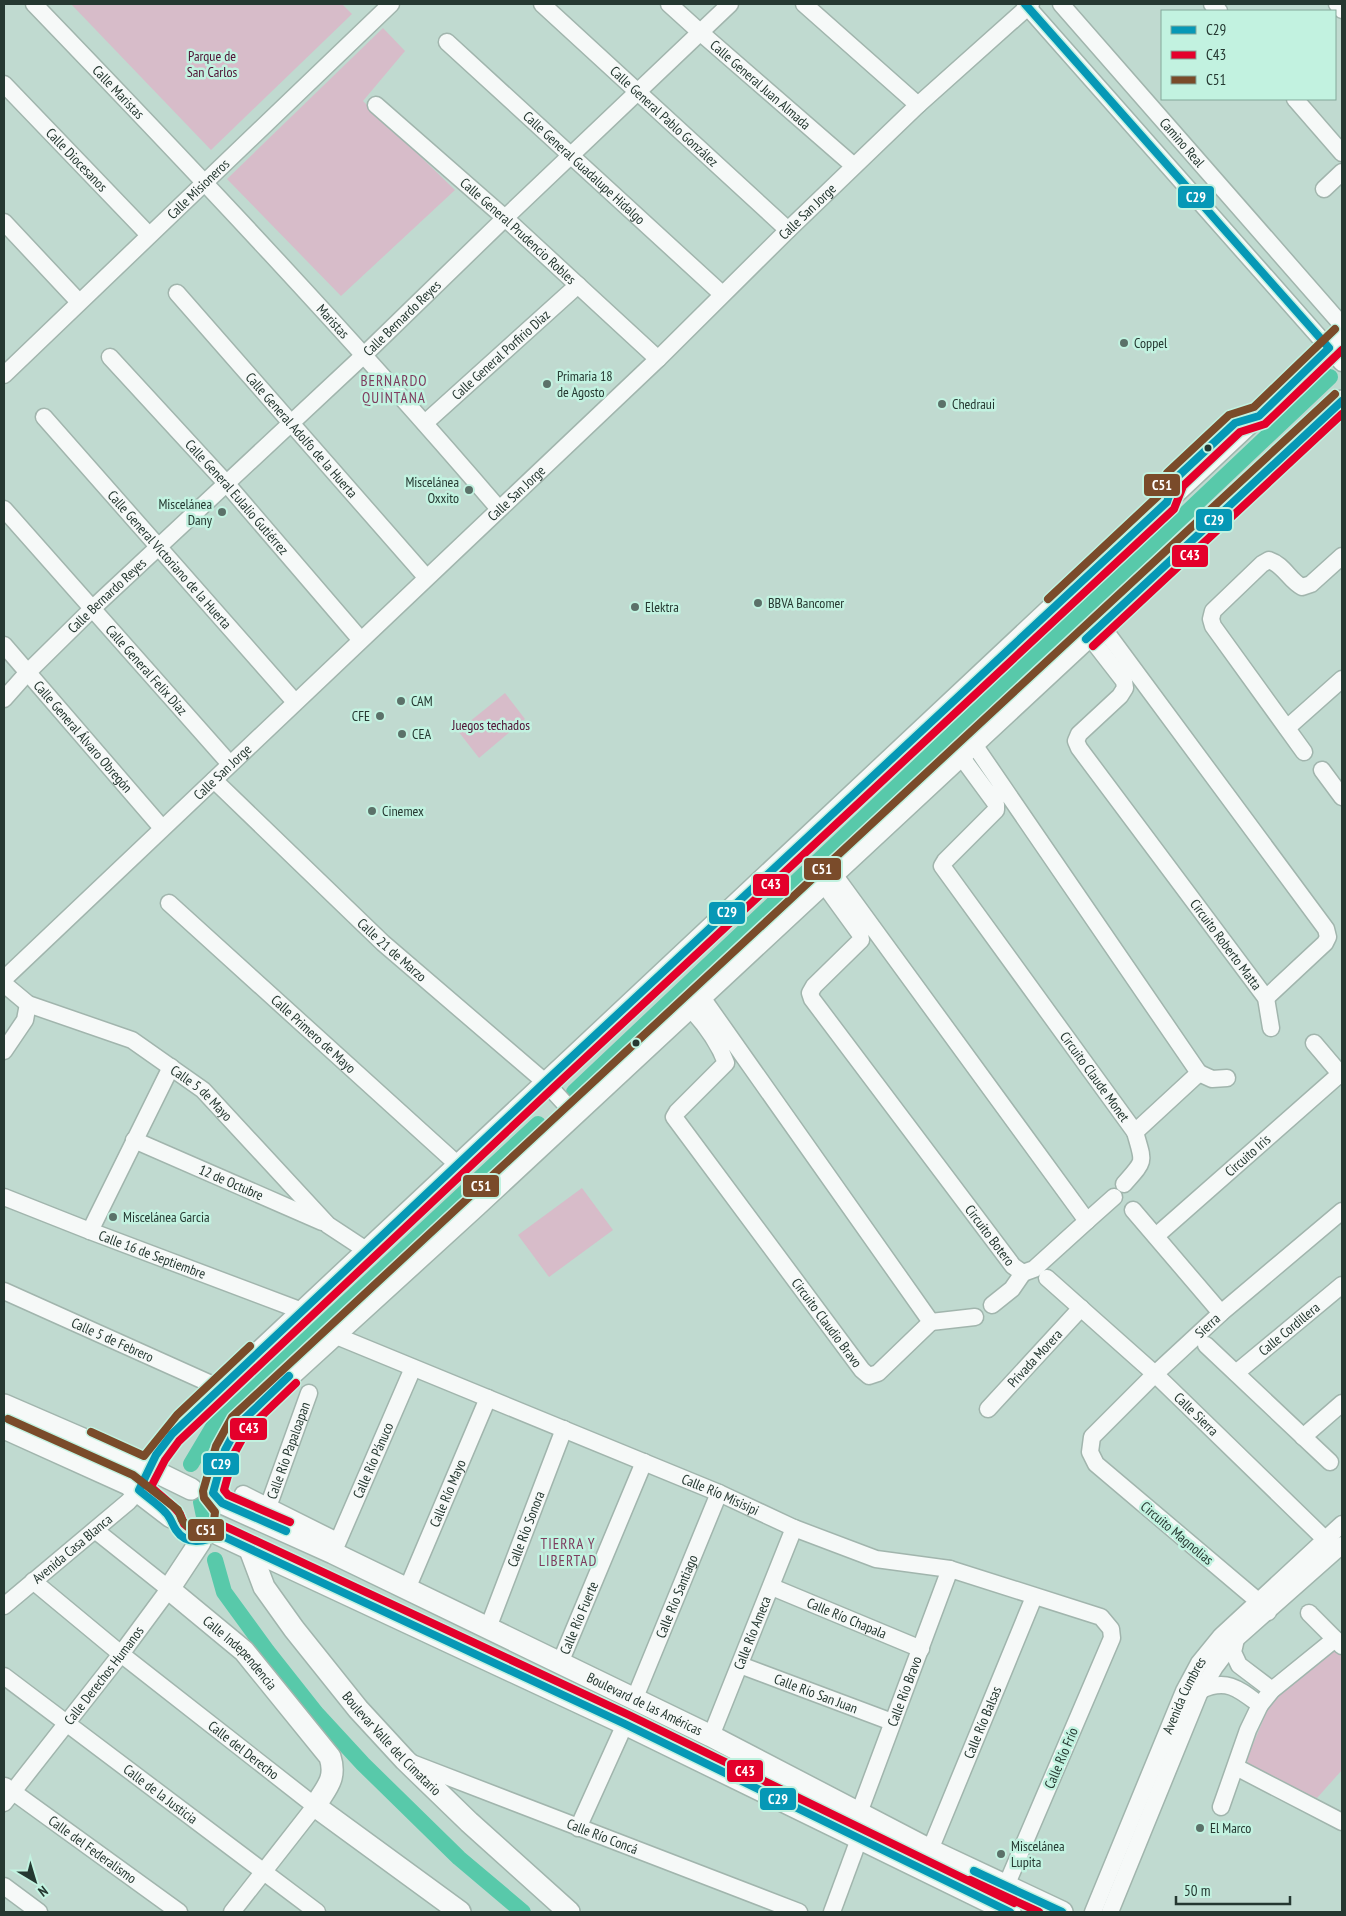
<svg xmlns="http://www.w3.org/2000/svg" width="1346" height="1916" font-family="'PT Sans Narrow',sans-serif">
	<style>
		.green { fill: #d7bcc9 }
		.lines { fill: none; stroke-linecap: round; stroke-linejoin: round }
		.canal { stroke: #58c9aa; stroke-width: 16 }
		.minor-casing { stroke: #a1b5ad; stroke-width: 19 }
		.major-casing { stroke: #a1b5ad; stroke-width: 24 }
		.minor { stroke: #f6f9f8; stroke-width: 16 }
		.major { stroke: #f6f9f8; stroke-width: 21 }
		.bus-1-casing { stroke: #c2f2e0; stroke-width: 11 }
		.bus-2-casing { stroke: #c2f2e0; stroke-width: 11 }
		.bus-3-casing { stroke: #c2f2e0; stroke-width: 11 }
		.bus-1 { stroke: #0698b6; stroke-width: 8 }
		.bus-2 { stroke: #e4002b; stroke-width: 8 }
		.bus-3 { stroke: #7a4b2a; stroke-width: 8 }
		.poi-dot { fill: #5b7169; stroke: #c2f2e0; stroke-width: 2 }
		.bus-dot { fill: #253831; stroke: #c2f2e0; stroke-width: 2 }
		.labels { text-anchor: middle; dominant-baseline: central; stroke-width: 5; stroke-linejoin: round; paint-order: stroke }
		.park-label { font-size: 14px; fill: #4f1134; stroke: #c2f2e0 }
		.street-label { font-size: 14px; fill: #253831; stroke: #c2f2e0 }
		.poi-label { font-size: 14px; fill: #253831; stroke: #c2f2e0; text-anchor: start }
		.neighbourhood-label { font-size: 15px; letter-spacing: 1px; fill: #7e3c5e; stroke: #c2f2e0 }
		.line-badge { stroke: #c2f2e0; stroke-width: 2 }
		.badge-label { font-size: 14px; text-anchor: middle; font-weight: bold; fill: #fff }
	</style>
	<rect width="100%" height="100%" fill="#c0dad0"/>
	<g class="green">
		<path d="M 71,4 L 342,4 L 352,14 L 211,150 Z"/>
		<path d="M 383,28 L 405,51 L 363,101 L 455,190 L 341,296 L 227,179 Z"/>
		<path d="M 505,693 L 525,719 L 479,758 L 458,731 Z"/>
		<path d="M 582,1188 L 613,1230 L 549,1277 L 518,1235 Z"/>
		<path d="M 1330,1649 L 1338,1649 L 1342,1653 L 1342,1770 L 1317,1798 L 1256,1772 L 1247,1765 L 1248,1756 L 1269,1706 L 1279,1691 Z"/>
	</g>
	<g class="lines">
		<g class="canal">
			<path d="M 574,1092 L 1330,377"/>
			<path d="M 191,1464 L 213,1427 L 538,1124"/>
			<path d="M 201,1502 L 205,1521"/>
			<path d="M 215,1560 L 224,1592 L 267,1651 L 316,1713 L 363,1764 L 459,1858 L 523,1912"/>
		</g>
		<g class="minor-casing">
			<g id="minor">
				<path id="s1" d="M 34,4 C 193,169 350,335 499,509"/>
				<path id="s2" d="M 542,4 L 788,230"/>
				<path id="s3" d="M 669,4 L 701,33 L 854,166"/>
				<path d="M 804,4 L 918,105"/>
				<path d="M 1025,4 L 1342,363"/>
				<path id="s4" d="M 1061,4 L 1342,325"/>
				<path d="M 1212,4 L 1219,11"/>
				<path d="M 1337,4 L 1342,10"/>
				<path id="s5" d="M 447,42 L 722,294"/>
				<path id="s6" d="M 4,84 L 149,235"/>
				<path d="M 1295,99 L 1342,153"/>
				<path id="s7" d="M 376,105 L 505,218 L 658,359"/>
				<path d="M 1324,189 L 1342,172"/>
				<path d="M 4,222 L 79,302"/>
				<path id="s8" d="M 177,293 L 426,577"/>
				<path id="s9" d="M 110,357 L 226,483 L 360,639"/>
				<path id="s10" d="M 4,375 L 391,4"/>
				<path id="s11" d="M 44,417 L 295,702"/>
				<path id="s12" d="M 425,423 L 578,285"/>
				<path id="s13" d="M 4,509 L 230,764"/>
				<path d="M 1101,625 L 1326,929 L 1328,937 L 1325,943 L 1266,998"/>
				<path id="s14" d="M 1089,636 L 1124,681 L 1125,688 L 1120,696 L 1079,734 L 1076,741 L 1079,748 L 1266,998 L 1271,1028"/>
				<path id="s15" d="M 4,645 L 162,828"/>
				<path id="s16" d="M 4,699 L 28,672 L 93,608 L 364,355 L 505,218 L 730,4"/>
				<path d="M 1287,728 L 1342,679"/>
				<path d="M 1304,752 L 1213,626 L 1211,619 L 1213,611 L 1262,564 L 1269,560 C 1284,565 1289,580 1302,587 L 1311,584 L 1342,556"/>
				<path id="s17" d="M 960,755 L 996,804 L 996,810 L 945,861 L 942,866 L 1135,1132 L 1199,1073 L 973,743"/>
				<path d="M 1322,770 L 1342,797"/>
				<path id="s18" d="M 214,780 L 383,943 L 545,1082 L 568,1107 L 576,1113"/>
				<path id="s19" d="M 823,883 L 860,934 L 861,940 L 814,986 L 810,993 L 812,999 L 1013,1266 L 1023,1273 L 1034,1269 L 1087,1221 L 833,873"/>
				<path id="s20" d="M 169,903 L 457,1164"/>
				<path id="s21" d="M 4,979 L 658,359 L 788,230 L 918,105 L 1031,4"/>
				<path id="s22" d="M 4,984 L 28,1004 L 132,1040 L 203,1090 L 328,1225 L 366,1250"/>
				<path id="s23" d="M 689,1007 C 705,1024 718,1041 726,1063 L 677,1112 L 674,1117 L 862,1370 L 869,1376 L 878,1373 L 931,1322 L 701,996"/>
				<path d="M 1314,1043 L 1342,1076"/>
				<path d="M 4,1051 L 25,1020 L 28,1004"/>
				<path d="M 1199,1073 L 1212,1079 L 1227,1078"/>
				<path id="s24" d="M 134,1140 L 322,1222"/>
				<path d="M 1124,1184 C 1146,1159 1144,1164 1135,1132"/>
				<path id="s25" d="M 4,1197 L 90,1231 L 302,1311"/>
				<path d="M 1133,1210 L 1221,1313"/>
				<path d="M 1087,1221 L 1114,1197"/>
				<path d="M 90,1231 L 171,1067"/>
				<path id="s26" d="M 1156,1236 L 1340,1074"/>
				<path id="s27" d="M 1047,1278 L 1155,1374 L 1331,1545"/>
				<path id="s28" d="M 4,1291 L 220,1388"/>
				<path d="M 992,1305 L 1012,1289 L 1023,1273"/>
				<path d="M 931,1322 L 975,1317"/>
				<path id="s29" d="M 334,1335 L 719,1493 L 794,1528 L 876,1559 L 950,1569 L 1101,1617 L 1111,1629 L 1112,1638 L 1006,1886"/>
				<path d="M 1206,1345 L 1330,1462"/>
				<path id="s30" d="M 1236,1373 L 1342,1285"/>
				<path id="s31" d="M 988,1409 L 1081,1308"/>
				<path d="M 1303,1437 L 1342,1403"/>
				<path d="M 243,1494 L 337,1541"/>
				<path id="s32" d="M 268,1507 L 309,1393"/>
				<path id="s33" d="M 333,1553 L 413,1368"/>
				<path id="s34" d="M 33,1581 L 121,1654 L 315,1806 L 232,1912"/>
				<path id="s35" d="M 772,1587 L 921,1649"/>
				<path id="s36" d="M 407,1589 L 488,1398"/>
				<path id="s37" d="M 4,1606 L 128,1502 L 139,1490"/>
				<path id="s38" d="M 1268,1612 L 1258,1601 L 1096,1464 L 1090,1452 L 1092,1437 L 1155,1374 L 1221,1313 L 1342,1211"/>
				<path d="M 1309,1613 L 1342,1646"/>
				<path id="s39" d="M 488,1628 L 564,1429"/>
				<path d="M 1236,1639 L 1233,1652 L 1239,1665 L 1272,1690"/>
				<path id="s40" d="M 560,1663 L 644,1462"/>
				<path id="s41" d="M 740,1665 L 892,1722"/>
				<path id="s42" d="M 4,1676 L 317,1912"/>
				<path d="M 1201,1690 C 1227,1678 1239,1689 1260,1705"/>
				<path id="s43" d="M 634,1700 L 719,1493"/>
				<path id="s44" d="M 711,1736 L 794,1528"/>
				<path id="s45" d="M 412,1763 L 799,1912"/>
				<path d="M 1236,1767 L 1342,1822"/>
				<path id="s46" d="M 5,1786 L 179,1912"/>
				<path id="s47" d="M 4,1803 L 121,1654 L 169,1589 L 95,1530"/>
				<path d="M 1221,1807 L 1248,1730 L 1260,1705 L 1272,1690 L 1335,1639"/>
				<path id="s48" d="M 859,1813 L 950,1569"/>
				<path d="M 578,1828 L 625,1724"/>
				<path id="s49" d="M 930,1850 L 1034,1597"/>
				<path d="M 4,1886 L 39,1912"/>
				<path d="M 832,1912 L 859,1839"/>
				<path id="s50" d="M 1093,1912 L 1184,1691 L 1199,1663 L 1221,1636 L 1342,1524"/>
				<path d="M 1110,1912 L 1199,1694 L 1215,1667 L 1236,1639 L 1342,1545"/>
			</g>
		</g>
		<g class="major-casing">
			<g id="major">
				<path d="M 4,1405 L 138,1463 L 191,1489"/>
				<path d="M 4,1428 L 128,1484 L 171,1517"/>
				<path d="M 139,1490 L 156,1455 L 172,1434 L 1342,336"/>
				<path d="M 213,1493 L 225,1450 L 239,1424 L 272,1392 L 476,1206 L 1342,401"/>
				<path id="s51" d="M 222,1503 L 333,1553 L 711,1736 L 930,1850 L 1062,1912"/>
				<path d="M 218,1534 L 625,1724 L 1010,1912"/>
				<path id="s52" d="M 200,1542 L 169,1589 L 244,1651 L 330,1757 C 337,1779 326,1788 315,1806 L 460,1912"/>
				<path id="s53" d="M 249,1547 L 264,1587 L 294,1629 L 358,1709 L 405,1760 L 469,1822 L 569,1912"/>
			</g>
		</g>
		<use href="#minor" class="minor"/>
		<use href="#major" class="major"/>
		<g class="bus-1-casing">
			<g id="bus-1">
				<path d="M 1086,639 L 1342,401"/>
				<path d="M 286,1531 L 222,1503 L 213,1493 L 225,1450 L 239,1424 L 289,1376"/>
				<path d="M 974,1871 L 1062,1912"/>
				<path d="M 1010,1912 L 625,1724 L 218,1534 C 205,1543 186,1545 176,1530 C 172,1524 171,1518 166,1513 C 158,1504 148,1498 139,1490 L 156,1455 L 172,1434 L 545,1082 L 1167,502 L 1174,480 L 1235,423 L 1259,416 L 1329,348 L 1025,4"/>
			</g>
		</g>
		<g class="bus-2-casing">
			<g id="bus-2">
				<path d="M 1093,646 L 1342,414"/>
				<path d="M 290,1522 L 228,1495 L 224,1490 L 234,1454 L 247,1430 L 296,1383"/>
				<path d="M 970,1880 L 1039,1912"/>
				<path d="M 1014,1903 L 629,1715 L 222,1525 L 215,1525 L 201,1531 L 190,1529 L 184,1524 L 180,1514 L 173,1506 L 151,1487 L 165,1460 L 179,1441 L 552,1089 L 1174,509 L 1183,486 L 1240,432 L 1265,424 L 1342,350"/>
			</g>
		</g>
		<g class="bus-3-casing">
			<g id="bus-3">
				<path d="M 1048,599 L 1158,496 L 1167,473 L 1229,415 L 1254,407 L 1335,329"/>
				<path d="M 8,1419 L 133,1475 L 178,1510 L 182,1520 L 187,1526 L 196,1531 L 205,1531 L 211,1527 L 214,1521 L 215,1512 L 204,1498 L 203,1491 L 216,1446 L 232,1417 L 1335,394"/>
				<path d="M 91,1432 L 144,1456 L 177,1415 L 250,1346"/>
			</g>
		</g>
		<use href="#bus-1" class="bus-1"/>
		<use href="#bus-2" class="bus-2"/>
		<use href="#bus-3" class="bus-3"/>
	</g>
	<g class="poi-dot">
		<circle cx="1124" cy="343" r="5"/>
		<circle cx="547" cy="384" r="5"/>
		<circle cx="942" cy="404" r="5"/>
		<circle cx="469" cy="490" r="5"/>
		<circle cx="222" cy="512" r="5"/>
		<circle cx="758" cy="603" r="5"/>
		<circle cx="635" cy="607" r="5"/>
		<circle cx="401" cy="701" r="5"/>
		<circle cx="380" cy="716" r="5"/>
		<circle cx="402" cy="734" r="5"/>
		<circle cx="372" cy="811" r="5"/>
		<circle cx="113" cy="1217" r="5"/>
		<circle cx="1200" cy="1828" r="5"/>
		<circle cx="1001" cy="1854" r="5"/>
	</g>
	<g class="bus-dot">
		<circle cx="1208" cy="448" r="4.5"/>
		<circle cx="636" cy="1043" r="4.5"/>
	</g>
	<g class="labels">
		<g class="park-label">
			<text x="212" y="56">Parque de<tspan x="212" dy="16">San Carlos</tspan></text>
			<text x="491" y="725">Juegos techados</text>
		</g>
		<g class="street-label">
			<text stroke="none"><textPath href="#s3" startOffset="122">Calle General Juan Almada</textPath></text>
			<text stroke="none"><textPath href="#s1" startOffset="122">Calle Maristas</textPath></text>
			<text stroke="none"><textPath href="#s2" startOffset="166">Calle General Pablo González</textPath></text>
			<text stroke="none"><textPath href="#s4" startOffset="184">Camino Real</textPath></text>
			<text stroke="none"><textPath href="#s6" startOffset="105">Calle Diocesanos</textPath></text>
			<text stroke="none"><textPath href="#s5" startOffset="186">Calle General Guadalupe Hidalgo</textPath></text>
			<text stroke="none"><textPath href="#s10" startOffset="269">Calle Misioneros</textPath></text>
			<text stroke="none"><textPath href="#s21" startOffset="1111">Calle San Jorge</textPath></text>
			<text stroke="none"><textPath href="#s7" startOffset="190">Calle General Prudencio Robles</textPath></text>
			<text stroke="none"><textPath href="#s16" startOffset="551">Calle Bernardo Reyes</textPath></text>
			<text stroke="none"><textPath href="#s1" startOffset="436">Maristas</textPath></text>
			<text stroke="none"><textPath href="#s12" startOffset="102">Calle General Porfirio Díaz</textPath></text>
			<text stroke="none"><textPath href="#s8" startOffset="189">Calle General Adolfo de la Huerta</textPath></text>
			<text stroke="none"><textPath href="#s21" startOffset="706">Calle San Jorge</textPath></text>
			<text stroke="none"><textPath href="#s9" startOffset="189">Calle General Eulalio Gutiérrez</textPath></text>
			<text stroke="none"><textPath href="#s11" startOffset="190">Calle General Victoriano de la Huerta</textPath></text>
			<text stroke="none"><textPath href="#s16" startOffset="146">Calle Bernardo Reyes</textPath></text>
			<text stroke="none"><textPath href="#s13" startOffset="215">Calle General Felix Díaz</textPath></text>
			<text stroke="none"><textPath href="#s15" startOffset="121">Calle General Álvaro Obregón</textPath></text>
			<text stroke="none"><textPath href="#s21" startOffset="301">Calle San Jorge</textPath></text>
			<text stroke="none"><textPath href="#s14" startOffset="390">Circuito Roberto Matta</textPath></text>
			<text stroke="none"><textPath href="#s18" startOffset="246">Calle 21 de Marzo</textPath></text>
			<text stroke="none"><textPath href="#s20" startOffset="195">Calle Primero de Mayo</textPath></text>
			<text stroke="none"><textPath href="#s17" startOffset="405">Circuito Claude Monet</textPath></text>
			<text stroke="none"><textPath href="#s22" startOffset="229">Calle 5 de Mayo</textPath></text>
			<text stroke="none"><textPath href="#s26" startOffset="122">Circuito Iris</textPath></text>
			<text stroke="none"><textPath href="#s24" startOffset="106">12 de Octubre</textPath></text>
			<text stroke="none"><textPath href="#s19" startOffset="445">Circuito Botero</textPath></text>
			<text stroke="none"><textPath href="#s25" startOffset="159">Calle 16 de Septiembre</textPath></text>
			<text stroke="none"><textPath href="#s23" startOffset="399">Circuito Claudio Bravo</textPath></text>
			<text stroke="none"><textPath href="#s38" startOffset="416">Sierra</textPath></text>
			<text stroke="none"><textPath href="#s30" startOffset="69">Calle Cordillera</textPath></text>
			<text stroke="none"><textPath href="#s28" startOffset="119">Calle 5 de Febrero</textPath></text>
			<text stroke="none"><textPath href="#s31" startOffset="69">Privada Morera</textPath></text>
			<text stroke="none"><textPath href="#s27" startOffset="202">Calle Sierra</textPath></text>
			<text stroke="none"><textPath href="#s32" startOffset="60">Calle Río Papaloapan</textPath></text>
			<text stroke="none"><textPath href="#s33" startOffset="101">Calle Río Pánuco</textPath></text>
			<text stroke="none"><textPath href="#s36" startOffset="104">Calle Río Mayo</textPath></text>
			<text stroke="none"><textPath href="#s29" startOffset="418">Calle Río Misisipi</textPath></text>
			<text stroke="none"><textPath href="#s39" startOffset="106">Calle Río Sonora</textPath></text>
			<text transform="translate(1177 1533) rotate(40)">Circuito Magnolias</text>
			<text stroke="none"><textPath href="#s37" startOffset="89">Avenida Casa Blanca</textPath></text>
			<text stroke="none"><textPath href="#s43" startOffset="112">Calle Río Santiago</textPath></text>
			<text stroke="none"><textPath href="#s40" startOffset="49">Calle Río Fuerte</textPath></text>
			<text stroke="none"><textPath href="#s35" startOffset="81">Calle Río Chapala</textPath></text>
			<text stroke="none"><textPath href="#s44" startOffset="111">Calle Río Ameca</textPath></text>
			<text stroke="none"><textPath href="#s52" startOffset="152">Calle Independencia</textPath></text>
			<text stroke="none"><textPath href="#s47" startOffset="162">Calle Derechos Humanos</textPath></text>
			<text stroke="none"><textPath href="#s48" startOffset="130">Calle Río Bravo</textPath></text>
			<text stroke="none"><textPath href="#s41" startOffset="81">Calle Río San Juan</textPath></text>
			<text stroke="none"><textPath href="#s50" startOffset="235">Avenida Cumbres</textPath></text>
			<text stroke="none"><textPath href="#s51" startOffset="468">Boulevard de las Américas</textPath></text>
			<text stroke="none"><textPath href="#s49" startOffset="138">Calle Río Balsas</textPath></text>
			<text stroke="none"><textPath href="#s53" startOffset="245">Boulevar Valle del Cimatario</textPath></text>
			<text stroke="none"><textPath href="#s34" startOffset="270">Calle del Derecho</textPath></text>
			<text transform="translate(1061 1758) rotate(-67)">Calle Río Frío</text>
			<text stroke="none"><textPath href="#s42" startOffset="196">Calle de la Justicia</textPath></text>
			<text stroke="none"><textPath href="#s45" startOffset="204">Calle Río Concá</textPath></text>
			<text stroke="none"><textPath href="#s46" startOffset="108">Calle del Federalismo</textPath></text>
		</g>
		<g class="poi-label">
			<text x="1134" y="343">Coppel</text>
			<text x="557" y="376">Primaria 18<tspan x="557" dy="16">de Agosto</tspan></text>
			<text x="952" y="404">Chedraui</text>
			<text x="459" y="482" text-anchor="end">Miscelánea<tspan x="459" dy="16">Oxxito</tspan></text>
			<text x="212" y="504" text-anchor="end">Miscelánea<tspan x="212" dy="16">Dany</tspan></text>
			<text x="768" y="603">BBVA Bancomer</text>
			<text x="645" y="607">Elektra</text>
			<text x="411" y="701">CAM</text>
			<text x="370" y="716" text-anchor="end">CFE</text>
			<text x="412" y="734">CEA</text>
			<text x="382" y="811">Cinemex</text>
			<text x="123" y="1217">Miscelánea Garcia</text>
			<text x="1210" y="1828">El Marco</text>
			<text x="1011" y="1846">Miscelánea<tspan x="1011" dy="16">Lupita</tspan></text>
		</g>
		<g class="neighbourhood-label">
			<text x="394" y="380">BERNARDO<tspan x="394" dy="17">QUINTANA</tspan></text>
			<text x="568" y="1543">TIERRA Y<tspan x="568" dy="17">LIBERTAD</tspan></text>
		</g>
	</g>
	<g class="line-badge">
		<rect x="1177" y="185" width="38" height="24" rx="5" fill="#0698b6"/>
		<rect x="1143" y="473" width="38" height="24" rx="5" fill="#7a4b2a"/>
		<rect x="1195" y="508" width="38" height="24" rx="5" fill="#0698b6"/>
		<rect x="1171" y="544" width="38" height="24" rx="5" fill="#e4002b"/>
		<rect x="803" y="857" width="39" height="24" rx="5" fill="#7a4b2a"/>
		<rect x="752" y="873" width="38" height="24" rx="5" fill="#e4002b"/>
		<rect x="708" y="901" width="38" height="24" rx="5" fill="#0698b6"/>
		<rect x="462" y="1174" width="38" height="24" rx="5" fill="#7a4b2a"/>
		<rect x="229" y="1417" width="39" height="24" rx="5" fill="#e4002b"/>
		<rect x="202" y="1452" width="38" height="24" rx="5" fill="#0698b6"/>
		<rect x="187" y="1518" width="38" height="24" rx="5" fill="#7a4b2a"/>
		<rect x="726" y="1759" width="38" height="24" rx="5" fill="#e4002b"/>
		<rect x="759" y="1787" width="38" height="24" rx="5" fill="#0698b6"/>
	</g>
	<g class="badge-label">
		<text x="1196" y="202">C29</text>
		<text x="1162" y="490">C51</text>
		<text x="1214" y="525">C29</text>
		<text x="1190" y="560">C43</text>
		<text x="822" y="874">C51</text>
		<text x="771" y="889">C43</text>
		<text x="727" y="917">C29</text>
		<text x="481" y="1191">C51</text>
		<text x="249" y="1433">C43</text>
		<text x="221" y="1469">C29</text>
		<text x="206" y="1535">C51</text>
		<text x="745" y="1776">C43</text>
		<text x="778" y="1804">C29</text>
	</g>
	<rect width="1346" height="1916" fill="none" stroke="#253831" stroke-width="10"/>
	<rect x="1161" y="10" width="175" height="90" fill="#c2f2e0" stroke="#83a89a"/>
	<rect x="1171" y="26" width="25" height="8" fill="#0698b6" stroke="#83a89a"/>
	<text x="1206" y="35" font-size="15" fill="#253831">C29</text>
	<rect x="1171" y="51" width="25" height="8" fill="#e4002b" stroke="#83a89a"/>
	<text x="1206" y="60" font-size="15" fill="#253831">C43</text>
	<rect x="1171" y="76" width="25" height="8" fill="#7a4b2a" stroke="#83a89a"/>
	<text x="1206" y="85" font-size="15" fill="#253831">C51</text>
	<g transform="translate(35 1881) rotate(142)" stroke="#c2f2e0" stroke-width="4" paint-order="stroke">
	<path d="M0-4L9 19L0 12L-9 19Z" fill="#253831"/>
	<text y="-8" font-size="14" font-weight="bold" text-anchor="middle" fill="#253831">N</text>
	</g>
	<path d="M1176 1896v8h114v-8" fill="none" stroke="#253831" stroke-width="2.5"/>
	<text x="1184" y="1896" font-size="15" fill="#253831" stroke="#c2f2e0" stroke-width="4" paint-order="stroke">50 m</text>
</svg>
